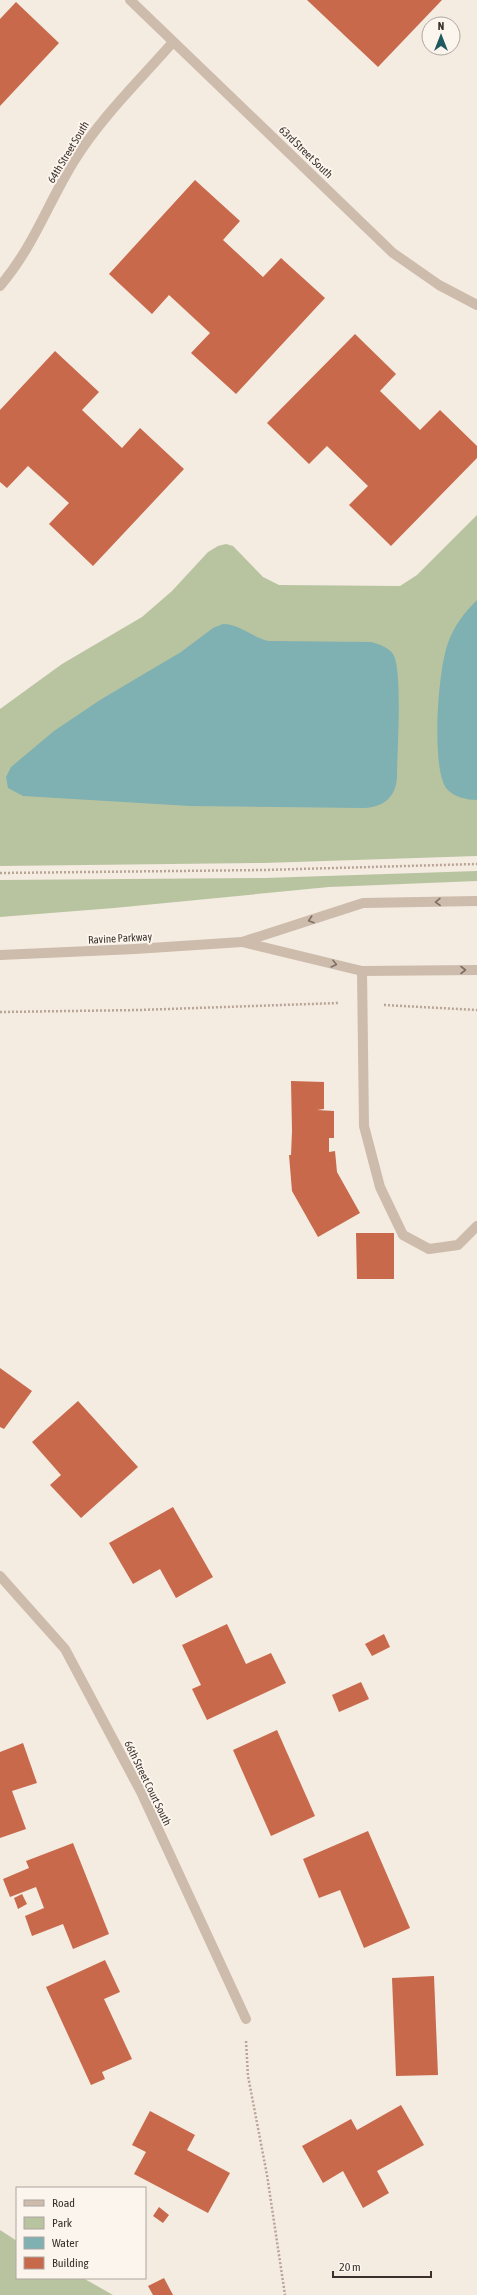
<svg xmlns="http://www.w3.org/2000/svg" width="477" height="2295" font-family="'Asap Condensed',sans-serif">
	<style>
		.green { fill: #b8c4a0 }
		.water { fill: #7fb0b2 }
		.building { fill: #c8694b }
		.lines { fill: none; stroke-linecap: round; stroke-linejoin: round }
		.path { stroke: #b9a596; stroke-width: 2.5; stroke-dasharray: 2 2; stroke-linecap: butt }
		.minor { stroke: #cdbbac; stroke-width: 10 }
		.oneway { stroke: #7d6f65 }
		.labels { text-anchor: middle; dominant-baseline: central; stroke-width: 4; stroke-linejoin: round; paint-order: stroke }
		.street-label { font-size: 11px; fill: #3b302b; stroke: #fbf5ee }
	</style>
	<rect width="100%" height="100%" fill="#f4ebe1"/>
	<g class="green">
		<path d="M 477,515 L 477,856 L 264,863 L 0,866 L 0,709 L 62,664 L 142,617 L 172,591 L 208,552 L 218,546 L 226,544 L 233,546 L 263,577 L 279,585 L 400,586 L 417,575 Z"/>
		<path d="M 477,871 L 477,881 L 329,887 L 114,908 L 0,917 L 0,880 L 265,878 Z"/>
		<path d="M 0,2230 L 17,2241 L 17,2278 L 83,2278 L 113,2295 L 0,2295 Z"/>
	</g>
	<g class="water">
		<path d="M 477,600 L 477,800 C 467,800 453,797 446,788 C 431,766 438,669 448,643 C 454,626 464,613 477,600 Z"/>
		<path d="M 223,624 C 240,624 253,638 269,641 L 371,642 C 379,644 388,647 393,654 C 403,669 397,754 397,777 C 396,797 384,807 364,808 L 190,806 L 23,796 L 8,788 L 6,777 L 11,767 L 54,731 L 100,700 L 181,652 L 213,628 Z"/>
	</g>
	<g class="building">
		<path d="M 307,0 L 442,0 L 378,67 Z"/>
		<path d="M 16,2 L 59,43 L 0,106 L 0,19 Z"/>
		<path d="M 195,180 L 240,221 L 223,240 L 263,277 L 281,258 L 325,298 L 236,394 L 191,353 L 210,333 L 169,295 L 152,314 L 109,274 Z"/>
		<path d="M 355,334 L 396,374 L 380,391 L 420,430 L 440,410 L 477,446 L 477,458 L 391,546 L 349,505 L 368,486 L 327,446 L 309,464 L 267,423 Z"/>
		<path d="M 55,351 L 99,392 L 82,410 L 122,448 L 140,428 L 184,469 L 93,566 L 49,524 L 69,503 L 28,466 L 7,488 L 0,482 L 0,410 Z"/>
		<path d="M 291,1081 L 324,1082 L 324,1109 L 317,1110 L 334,1111 L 334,1138 L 329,1138 L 329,1152 L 335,1151 L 337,1172 L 360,1213 L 318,1237 L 292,1191 L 289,1155 L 291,1155 L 292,1131 Z"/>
		<path d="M 356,1233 L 394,1233 L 394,1279 L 357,1279 Z"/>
		<path d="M 0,1368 L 32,1391 L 4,1429 L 0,1427 Z"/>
		<path d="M 78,1401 L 138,1467 L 81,1518 L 50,1485 L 61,1475 L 32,1442 Z"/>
		<path d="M 173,1507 L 213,1577 L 176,1598 L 160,1569 L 133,1584 L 109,1543 Z"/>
		<path d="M 227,1624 L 246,1664 L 271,1653 L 286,1683 L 207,1720 L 192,1689 L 201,1685 L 182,1645 Z"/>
		<path d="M 384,1634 L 390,1647 L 372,1656 L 365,1644 Z"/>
		<path d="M 361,1682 L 369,1699 L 339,1712 L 332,1695 Z"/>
		<path d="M 277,1730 L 315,1816 L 271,1836 L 233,1750 Z"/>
		<path d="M 23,1743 L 37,1783 L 12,1791 L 26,1829 L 0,1838 L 0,1752 Z"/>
		<path d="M 368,1831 L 410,1928 L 364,1948 L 340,1890 L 319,1898 L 303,1859 Z"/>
		<path d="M 73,1843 L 109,1934 L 73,1949 L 63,1924 L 32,1936 L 25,1916 L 44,1908 L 36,1887 L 10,1897 L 3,1879 L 29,1868 L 26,1861 Z"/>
		<path d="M 22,1894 L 27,1904 L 18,1909 L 14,1898 Z"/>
		<path d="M 105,1960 L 120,1992 L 104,1999 L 132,2059 L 102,2072 L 105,2079 L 91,2085 L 46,1987 Z"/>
		<path d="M 434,1976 L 438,2075 L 396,2076 L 392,1978 Z"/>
		<path d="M 401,2105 L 424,2145 L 377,2171 L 389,2193 L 363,2208 L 343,2171 L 323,2183 L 302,2146 L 351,2119 L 357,2130 Z"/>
		<path d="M 150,2111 L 195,2135 L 187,2150 L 230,2173 L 208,2213 L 134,2174 L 146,2152 L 132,2145 Z"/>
		<path d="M 159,2207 L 169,2215 L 163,2223 L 153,2216 Z"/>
		<path d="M 164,2278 L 173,2295 L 153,2295 L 148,2286 Z"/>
	</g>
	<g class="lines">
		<g class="path">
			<path d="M 0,873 L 264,870 L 477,864"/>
			<path d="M 384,1005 L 477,1010"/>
			<path d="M 0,1012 L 139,1010 L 339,1003"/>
			<path d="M 246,2041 L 248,2076 L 267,2175 L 285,2295"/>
		</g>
		<g class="minor">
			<path d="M 130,0 L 393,253 L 439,285 L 477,305"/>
			<path d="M 0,286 C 34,246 48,203 74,161 C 102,116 139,81 173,42"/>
			<path d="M 242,942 L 362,971 L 477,970"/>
			<path d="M 0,955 L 135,949 L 242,942 L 363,903 L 477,901"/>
			<path d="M 362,971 L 364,1126 L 380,1187 L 403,1235 L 429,1249 L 458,1245 L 477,1226"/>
			<path d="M 0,1576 L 65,1649 L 141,1792 L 246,2019"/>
		</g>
	</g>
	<defs><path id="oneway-chevron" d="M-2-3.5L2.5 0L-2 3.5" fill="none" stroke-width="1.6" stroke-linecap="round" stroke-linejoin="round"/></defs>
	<g class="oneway">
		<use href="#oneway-chevron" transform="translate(438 902) rotate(179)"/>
		<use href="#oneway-chevron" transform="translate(311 920) rotate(162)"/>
		<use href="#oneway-chevron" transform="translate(334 964) rotate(14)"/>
		<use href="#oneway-chevron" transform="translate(463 970)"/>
	</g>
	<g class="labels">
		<g class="street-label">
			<text transform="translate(68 152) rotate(-59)">64th Street South</text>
			<text transform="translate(306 152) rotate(44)">63rd Street South</text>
			<text transform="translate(120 938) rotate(-3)">Ravine Parkway</text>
			<text transform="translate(148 1783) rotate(64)">66th Street Court South</text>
		</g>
	</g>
	<rect x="16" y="2187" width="130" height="92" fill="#fbf5ee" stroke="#aea6a0"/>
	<rect x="24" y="2200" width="20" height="6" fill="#cdbbac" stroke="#aea6a0"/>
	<text x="52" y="2207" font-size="12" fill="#3b302b">Road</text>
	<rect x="24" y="2217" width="20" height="12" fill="#b8c4a0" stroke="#aea6a0"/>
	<text x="52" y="2227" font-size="12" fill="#3b302b">Park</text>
	<rect x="24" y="2237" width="20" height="12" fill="#7fb0b2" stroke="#aea6a0"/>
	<text x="52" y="2247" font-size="12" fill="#3b302b">Water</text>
	<rect x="24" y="2257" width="20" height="12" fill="#c8694b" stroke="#aea6a0"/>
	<text x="52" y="2267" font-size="12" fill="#3b302b">Building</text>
	<g transform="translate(441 36)"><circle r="19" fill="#fbf5ee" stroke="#aea6a0"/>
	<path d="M0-3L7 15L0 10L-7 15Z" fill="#1f5a5e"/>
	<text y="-6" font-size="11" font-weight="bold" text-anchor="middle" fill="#3b302b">N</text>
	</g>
	<path d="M333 2271v6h98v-6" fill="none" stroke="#3b302b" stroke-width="2"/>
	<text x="339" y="2271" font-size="12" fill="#3b302b" stroke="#fbf5ee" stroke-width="3" paint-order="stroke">20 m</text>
</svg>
